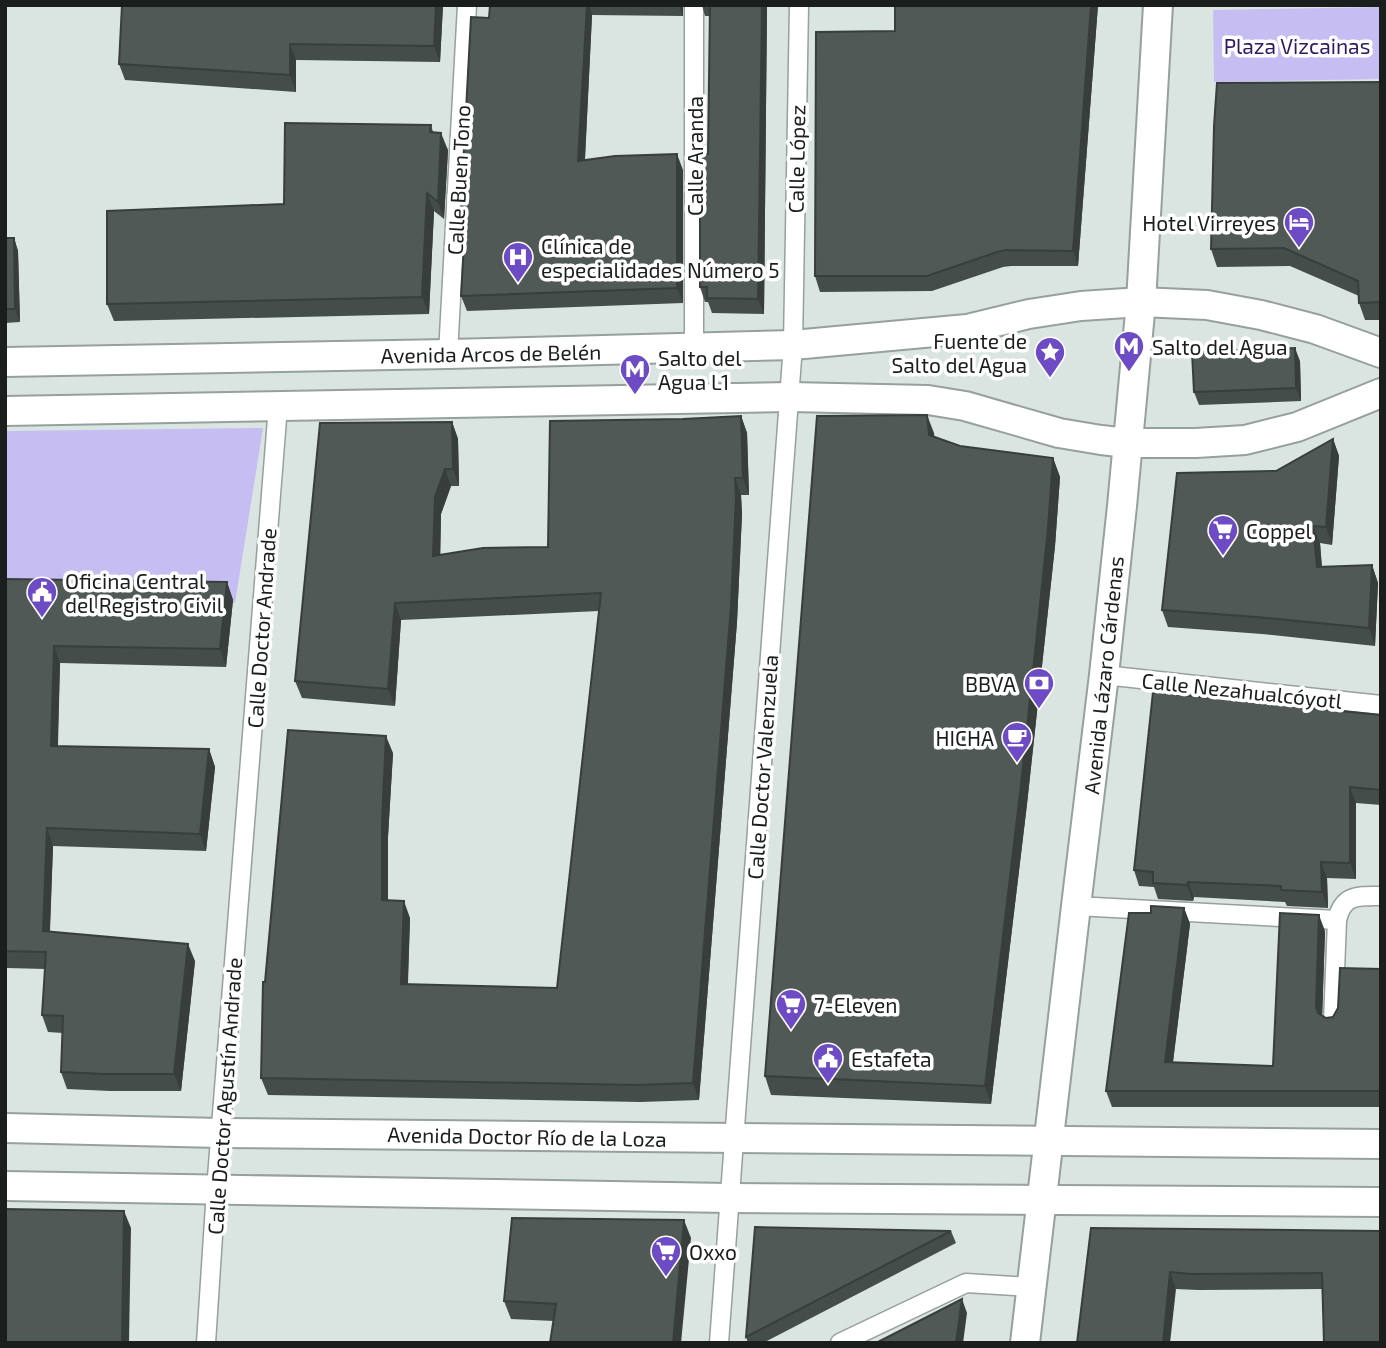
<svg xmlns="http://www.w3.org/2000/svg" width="1386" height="1348" font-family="'Exo 2',sans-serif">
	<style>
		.green { fill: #c6bef3 }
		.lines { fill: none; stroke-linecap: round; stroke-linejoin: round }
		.street-casing { stroke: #96a09c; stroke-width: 21 }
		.primary-casing { stroke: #96a09c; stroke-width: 32 }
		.street { stroke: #fff; stroke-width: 18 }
		.primary { stroke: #fff; stroke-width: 28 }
		.wall { fill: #454d4a }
		.shaded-wall { fill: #383e3c }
		.building { fill: #505956; stroke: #383e3c; stroke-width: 2 }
		.labels { text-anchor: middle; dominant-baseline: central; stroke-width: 7; stroke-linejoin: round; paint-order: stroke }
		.park-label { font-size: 21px; fill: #2f1961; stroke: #fff }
		.street-label { font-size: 21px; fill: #1a1e1d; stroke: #fff }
		.poi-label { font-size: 21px; fill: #1a1e1d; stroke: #fff; text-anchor: start }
	</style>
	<rect width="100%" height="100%" fill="#dae5e1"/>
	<g class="green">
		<path d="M 1381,7 L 1381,79 L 1214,82 L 1213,10 Z"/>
		<path d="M 263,428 L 235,603 L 5,598 L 5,431 Z"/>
	</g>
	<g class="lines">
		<g class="street-casing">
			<g id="street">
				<path d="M 694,348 L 694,5"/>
				<path d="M 448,354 L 467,5"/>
				<path d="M 1104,675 L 1381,705"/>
				<path d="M 1076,906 L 1337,920"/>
				<path d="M 1333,1023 L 1337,920 C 1343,894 1358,896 1381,896"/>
				<path d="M 206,1343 L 216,1190 L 278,406"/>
				<path d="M 719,1343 L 793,345 L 799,5"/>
				<path d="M 840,1343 L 966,1283 L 1032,1287"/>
			</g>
		</g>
		<g class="primary-casing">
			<g id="primary">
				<path d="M 5,362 L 448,354 L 793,345 L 967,329 L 1029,314 L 1081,306 L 1141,302 L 1207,305 L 1261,315 L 1315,329 L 1381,353"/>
				<path d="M 5,411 L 790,397 L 928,400 L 965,406 L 1059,433 L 1101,440 L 1128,443 L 1196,443 L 1245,440 L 1297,427 L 1381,393"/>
				<path d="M 5,1128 L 220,1133 L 1381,1144"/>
				<path d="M 5,1186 L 729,1198 L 1381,1202"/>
				<path d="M 1025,1343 L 1076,906 L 1104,675 L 1122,506 L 1141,302 L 1158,5"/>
			</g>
		</g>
		<use href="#street" class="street"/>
		<use href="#primary" class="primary"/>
	</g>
	<g class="wall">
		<path d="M 122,5 L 443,5 L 440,62 L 296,60 L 296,92 L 125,80 L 119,64 Z"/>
		<path d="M 490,5 L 683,5 L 683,16 L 592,15 L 585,160 L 683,170 L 683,303 L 467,311 L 461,296 L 464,233 L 460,222 L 489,18 Z"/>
		<path d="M 702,5 L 767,5 L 764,314 L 712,313 L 708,302 L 705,302 L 700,287 L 708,154 L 710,16 L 705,16 Z"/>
		<path d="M 895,5 L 1098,5 L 1078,266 L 1011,266 L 1003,267 L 932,291 L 820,292 L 815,276 L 895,31 Z"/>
		<path d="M 1381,82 L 1381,320 L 1365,320 L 1359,303 L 1359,296 L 1290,266 L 1217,267 L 1211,249 Z"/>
		<path d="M 431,125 L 433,132 L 448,150 L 444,219 L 434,211 L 429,314 L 114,321 L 107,304 L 284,204 Z"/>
		<path d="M 5,238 L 14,238 L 18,251 L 20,322 L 5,323 Z"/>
		<path d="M 1300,361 L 1301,401 L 1199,405 L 1194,392 Z"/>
		<path d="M 741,416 L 747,433 L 749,495 L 741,495 L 742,514 L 737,622 L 699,1100 L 641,1102 L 268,1095 L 261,1078 L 265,982 L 393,753 L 388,837 L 388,901 L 410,918 L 408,984 L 557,988 L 599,611 L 401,620 L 395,706 L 302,698 L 295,681 L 452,422 L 458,439 L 459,486 L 451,486 L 441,514 L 440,555 L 548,547 L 683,419 Z"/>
		<path d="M 934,433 L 934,437 L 960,446 L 1053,458 L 1060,477 L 1055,546 L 1027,804 L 991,1104 L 771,1095 L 765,1076 Z"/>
		<path d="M 1333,439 L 1339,456 L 1332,545 L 1320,543 L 1322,567 L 1372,565 L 1378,583 L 1375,646 L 1262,634 L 1168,627 L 1162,610 L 1276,471 Z"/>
		<path d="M 5,579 L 227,582 L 233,600 L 226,667 L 60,663 L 58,746 L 209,749 L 215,767 L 206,851 L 53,846 L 50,932 L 195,961 L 181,1091 L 110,1091 L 67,1089 L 61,1072 L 63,1033 L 48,1032 L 42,1015 L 45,969 L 7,968 L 5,962 Z"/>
		<path d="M 1381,715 L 1381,805 L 1356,803 L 1356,879 L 1327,878 L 1328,908 L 1287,906 L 1285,902 L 1194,897 L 1193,901 L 1158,899 L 1154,887 L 1139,886 L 1134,870 Z"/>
		<path d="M 1184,908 L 1190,924 L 1173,1062 L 1273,1066 L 1325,931 L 1322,1016 L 1326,1018 L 1333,1017 L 1381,969 L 1381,1107 L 1112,1107 L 1106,1091 L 1151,913 Z"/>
		<path d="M 1091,1228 L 1381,1231 L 1381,1343 L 1324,1343 L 1322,1289 L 1198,1290 L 1176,1289 Z"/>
		<path d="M 951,1231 L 956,1243 L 763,1343 L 748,1343 L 746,1337 Z"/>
		<path d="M 691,1238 L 554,1321 L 511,1319 L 504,1301 Z"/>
	</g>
	<g class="shaded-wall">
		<path d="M 436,5 L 443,5 L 440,62 L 434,46 Z"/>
		<path d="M 587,5 L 589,5 L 592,15 L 584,176 L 578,161 Z"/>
		<path d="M 679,5 L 683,5 L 683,16 Z"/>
		<path d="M 762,5 L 767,5 L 764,314 L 758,299 Z"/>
		<path d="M 1091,5 L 1098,5 L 1078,266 L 1073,251 Z"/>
		<path d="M 290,44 L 296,60 L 296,92 L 290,75 Z"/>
		<path d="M 441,133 L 448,150 L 444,219 L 438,202 Z"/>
		<path d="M 677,154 L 683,170 L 683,303 L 677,288 Z"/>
		<path d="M 427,193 L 434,211 L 429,314 L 422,297 Z"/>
		<path d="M 14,238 L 18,251 L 20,322 L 15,309 Z"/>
		<path d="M 1295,348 L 1300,361 L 1301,401 L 1296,388 Z"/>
		<path d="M 927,415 L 934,433 L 936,454 L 929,435 Z"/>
		<path d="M 741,416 L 747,433 L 749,495 L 743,478 Z"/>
		<path d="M 452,422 L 458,439 L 459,486 L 453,469 Z"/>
		<path d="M 1333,439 L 1339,456 L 1332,545 L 1326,527 Z"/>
		<path d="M 1053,458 L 1060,477 L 1055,546 L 1027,804 L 991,1104 L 985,1086 Z"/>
		<path d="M 445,469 L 451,486 L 441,514 L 440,573 L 433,556 L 435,497 Z"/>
		<path d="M 735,478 L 741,495 L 742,514 L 737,622 L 699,1100 L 693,1083 Z"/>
		<path d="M 1313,526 L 1320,543 L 1323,584 L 1317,567 Z"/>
		<path d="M 1372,565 L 1378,583 L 1375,646 L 1369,628 Z"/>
		<path d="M 227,582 L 233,600 L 226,667 L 220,649 Z"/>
		<path d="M 395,603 L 401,620 L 395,706 L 388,689 Z"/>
		<path d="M 54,646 L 60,663 L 57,763 L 51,746 Z"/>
		<path d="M 386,736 L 393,753 L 388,837 L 388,917 L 382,900 L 382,820 Z"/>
		<path d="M 209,749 L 215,767 L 206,851 L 200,834 Z"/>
		<path d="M 1350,787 L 1356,803 L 1356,879 L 1350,863 Z"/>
		<path d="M 47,828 L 53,846 L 49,949 L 43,931 Z"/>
		<path d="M 1321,862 L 1327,878 L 1328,908 L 1322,892 Z"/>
		<path d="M 1188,882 L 1194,897 L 1193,901 L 1187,885 Z"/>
		<path d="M 404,901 L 410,918 L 407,1001 L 401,984 Z"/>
		<path d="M 1184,908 L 1190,924 L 1171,1078 L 1165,1062 Z"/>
		<path d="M 1319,915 L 1325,931 L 1322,1023 L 1323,1029 L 1316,1007 Z"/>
		<path d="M 188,944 L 195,961 L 181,1091 L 174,1074 Z"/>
		<path d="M 124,1211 L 131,1228 L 129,1343 L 122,1343 Z"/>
		<path d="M 684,1220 L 691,1238 L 681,1343 L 673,1343 Z"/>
		<path d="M 1170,1272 L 1176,1289 L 1170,1343 L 1163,1343 Z"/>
		<path d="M 962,1299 L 967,1313 L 963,1343 L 956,1343 Z"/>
	</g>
	<g class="building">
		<path d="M 122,5 L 436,5 L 434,46 L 290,44 L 290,75 L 119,64 Z"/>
		<path d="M 490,5 L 587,5 L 578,161 L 615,156 L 677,154 L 677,288 L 461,296 L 465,226 L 460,222 L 471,17 L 489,18 Z"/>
		<path d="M 710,5 L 762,5 L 758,299 L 707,298 L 707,287 L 700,287 L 700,154 L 708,154 Z"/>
		<path d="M 895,5 L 1091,5 L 1073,251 L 1006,250 L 997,252 L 927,276 L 815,276 L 816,32 L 895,31 Z"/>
		<path d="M 1381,82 L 1381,302 L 1359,303 L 1358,281 L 1284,248 L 1211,249 L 1214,126 L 1217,83 Z"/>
		<path d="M 285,123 L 431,125 L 430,132 L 441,133 L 438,202 L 427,193 L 422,297 L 107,304 L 107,211 L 284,204 Z"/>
		<path d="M 5,238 L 14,238 L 15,309 L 5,309 Z"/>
		<path d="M 1295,348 L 1296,388 L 1194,392 L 1192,352 Z"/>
		<path d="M 927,415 L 929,435 L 960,446 L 1053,458 L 1048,528 L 1021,785 L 985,1086 L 765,1076 L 817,416 Z"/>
		<path d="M 741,416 L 743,478 L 735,478 L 736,497 L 731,605 L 693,1083 L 635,1085 L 261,1078 L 263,982 L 265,982 L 288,730 L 386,736 L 382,820 L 382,900 L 404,901 L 401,984 L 557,988 L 601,593 L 395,603 L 388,689 L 295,681 L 320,423 L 452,422 L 453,469 L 445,469 L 435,497 L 433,556 L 483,548 L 548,547 L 550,421 L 683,419 Z"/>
		<path d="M 1333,439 L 1326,527 L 1313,526 L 1317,567 L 1372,565 L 1369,628 L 1256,617 L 1162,610 L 1177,473 L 1276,471 Z"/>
		<path d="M 5,579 L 227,582 L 220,649 L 54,646 L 51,746 L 209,749 L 200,834 L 47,828 L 43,931 L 188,944 L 174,1074 L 104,1074 L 61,1072 L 63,1016 L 42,1015 L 46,952 L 5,951 Z"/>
		<path d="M 1153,692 L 1381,715 L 1381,790 L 1350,787 L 1350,863 L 1321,862 L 1322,892 L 1281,890 L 1281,886 L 1188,882 L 1187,885 L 1153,883 L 1153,872 L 1134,870 Z"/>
		<path d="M 1151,906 L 1184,908 L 1165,1062 L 1273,1066 L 1280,913 L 1319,915 L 1316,1007 L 1318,1013 L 1326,1018 L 1333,1017 L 1338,1008 L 1340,968 L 1381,969 L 1381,1091 L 1106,1091 L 1129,913 L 1151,913 Z"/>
		<path d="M 5,1209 L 124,1211 L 122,1343 L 5,1343 Z"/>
		<path d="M 512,1218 L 684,1220 L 673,1343 L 550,1343 L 556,1304 L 504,1301 Z"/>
		<path d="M 755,1227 L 951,1231 L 746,1337 Z"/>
		<path d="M 1091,1228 L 1381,1231 L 1381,1342 L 1324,1343 L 1322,1273 L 1191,1274 L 1170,1272 L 1163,1343 L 1077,1343 Z"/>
		<path d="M 962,1299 L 956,1343 L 876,1343 Z"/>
	</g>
	<defs>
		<g id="hotel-pin" transform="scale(1.575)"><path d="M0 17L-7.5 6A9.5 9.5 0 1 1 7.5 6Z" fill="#6d4bc4" stroke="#fff"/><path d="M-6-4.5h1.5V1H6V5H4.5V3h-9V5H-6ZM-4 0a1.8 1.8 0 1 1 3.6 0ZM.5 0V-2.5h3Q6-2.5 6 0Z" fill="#fff"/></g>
		<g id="hospital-pin" transform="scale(1.575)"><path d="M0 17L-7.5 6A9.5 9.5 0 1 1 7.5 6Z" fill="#6d4bc4" stroke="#fff"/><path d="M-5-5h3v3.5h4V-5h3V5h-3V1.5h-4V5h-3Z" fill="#fff"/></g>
		<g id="metro-pin" transform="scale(1.575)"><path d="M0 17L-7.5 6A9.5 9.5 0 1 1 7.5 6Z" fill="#6d4bc4" stroke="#fff"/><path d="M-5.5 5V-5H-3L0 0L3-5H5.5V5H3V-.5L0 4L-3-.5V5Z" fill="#fff"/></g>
		<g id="sight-pin" transform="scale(1.575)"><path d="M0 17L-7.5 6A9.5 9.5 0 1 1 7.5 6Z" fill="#6d4bc4" stroke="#fff"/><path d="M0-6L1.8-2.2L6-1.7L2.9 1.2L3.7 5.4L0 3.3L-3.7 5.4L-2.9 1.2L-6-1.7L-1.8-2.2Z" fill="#fff"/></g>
		<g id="supermarket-pin" transform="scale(1.575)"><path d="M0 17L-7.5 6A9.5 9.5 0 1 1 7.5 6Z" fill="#6d4bc4" stroke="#fff"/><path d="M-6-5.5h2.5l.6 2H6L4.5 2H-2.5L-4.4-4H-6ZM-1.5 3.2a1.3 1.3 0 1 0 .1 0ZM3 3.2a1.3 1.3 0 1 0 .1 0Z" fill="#fff"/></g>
		<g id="civic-pin" transform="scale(1.575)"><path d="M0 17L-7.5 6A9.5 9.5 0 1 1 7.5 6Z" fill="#6d4bc4" stroke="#fff"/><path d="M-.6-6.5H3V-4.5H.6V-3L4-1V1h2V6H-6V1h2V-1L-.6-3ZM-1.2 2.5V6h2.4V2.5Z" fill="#fff"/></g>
		<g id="bank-pin" transform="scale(1.575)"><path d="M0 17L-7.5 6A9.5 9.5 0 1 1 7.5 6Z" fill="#6d4bc4" stroke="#fff"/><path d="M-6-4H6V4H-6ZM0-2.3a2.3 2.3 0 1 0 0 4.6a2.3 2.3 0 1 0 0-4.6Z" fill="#fff"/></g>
		<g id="cafe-pin" transform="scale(1.575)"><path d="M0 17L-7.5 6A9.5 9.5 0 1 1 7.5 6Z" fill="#6d4bc4" stroke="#fff"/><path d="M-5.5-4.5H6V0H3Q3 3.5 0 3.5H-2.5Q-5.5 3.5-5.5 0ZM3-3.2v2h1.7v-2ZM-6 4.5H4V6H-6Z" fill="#fff"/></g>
	</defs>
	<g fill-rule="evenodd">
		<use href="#hotel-pin" x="1299" y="222"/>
		<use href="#hospital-pin" x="518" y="257"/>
		<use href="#metro-pin" x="1129" y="346"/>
		<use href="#sight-pin" x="1050" y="352"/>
		<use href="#metro-pin" x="635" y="369"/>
		<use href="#supermarket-pin" x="1223" y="530"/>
		<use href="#civic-pin" x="42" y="592"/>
		<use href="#bank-pin" x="1039" y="683"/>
		<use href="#cafe-pin" x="1017" y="737"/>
		<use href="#supermarket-pin" x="791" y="1004"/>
		<use href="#civic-pin" x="828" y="1058"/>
		<use href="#supermarket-pin" x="666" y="1251"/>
	</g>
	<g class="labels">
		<g class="park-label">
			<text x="1297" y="45">Plaza Vizcainas</text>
		</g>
		<g class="street-label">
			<text transform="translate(694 156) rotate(-90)">Calle Aranda</text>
			<text transform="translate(796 159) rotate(-89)">Calle López</text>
			<text transform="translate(458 180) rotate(-87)">Calle Buen Tono</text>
			<text transform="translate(491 353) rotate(-1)">Avenida Arcos de Belén</text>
			<text transform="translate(261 628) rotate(-86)">Calle Doctor Andrade</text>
			<text transform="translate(1103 675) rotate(-84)">Avenida Lázaro Cárdenas</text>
			<text transform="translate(1242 690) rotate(6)">Calle Nezahualcóyotl</text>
			<text transform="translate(762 767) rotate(-86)">Calle Doctor Valenzuela</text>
			<text transform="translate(224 1096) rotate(-86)">Calle Doctor Agustín Andrade</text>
			<text transform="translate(527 1136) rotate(1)">Avenida Doctor Río de la Loza</text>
		</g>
		<g class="poi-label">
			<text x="1276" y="222" text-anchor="end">Hotel Virreyes</text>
			<text x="541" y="245">Clínica de<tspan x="541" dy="24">especialidades Número 5</tspan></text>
			<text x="1027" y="340" text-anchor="end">Fuente de<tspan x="1027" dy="24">Salto del Agua</tspan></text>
			<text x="1152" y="346">Salto del Agua</text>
			<text x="658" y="357">Salto del<tspan x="658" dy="24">Agua L1</tspan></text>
			<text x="1246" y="530">Coppel</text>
			<text x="65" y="580">Oficina Central<tspan x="65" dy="24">del Registro Civil</tspan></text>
			<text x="1016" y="683" text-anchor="end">BBVA</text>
			<text x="994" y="737" text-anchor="end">HICHA</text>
			<text x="814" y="1004">7-Eleven</text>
			<text x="851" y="1058">Estafeta</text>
			<text x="689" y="1251">Oxxo</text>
		</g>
	</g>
	<rect width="1386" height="1348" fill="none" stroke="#1a1e1d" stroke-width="14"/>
</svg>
